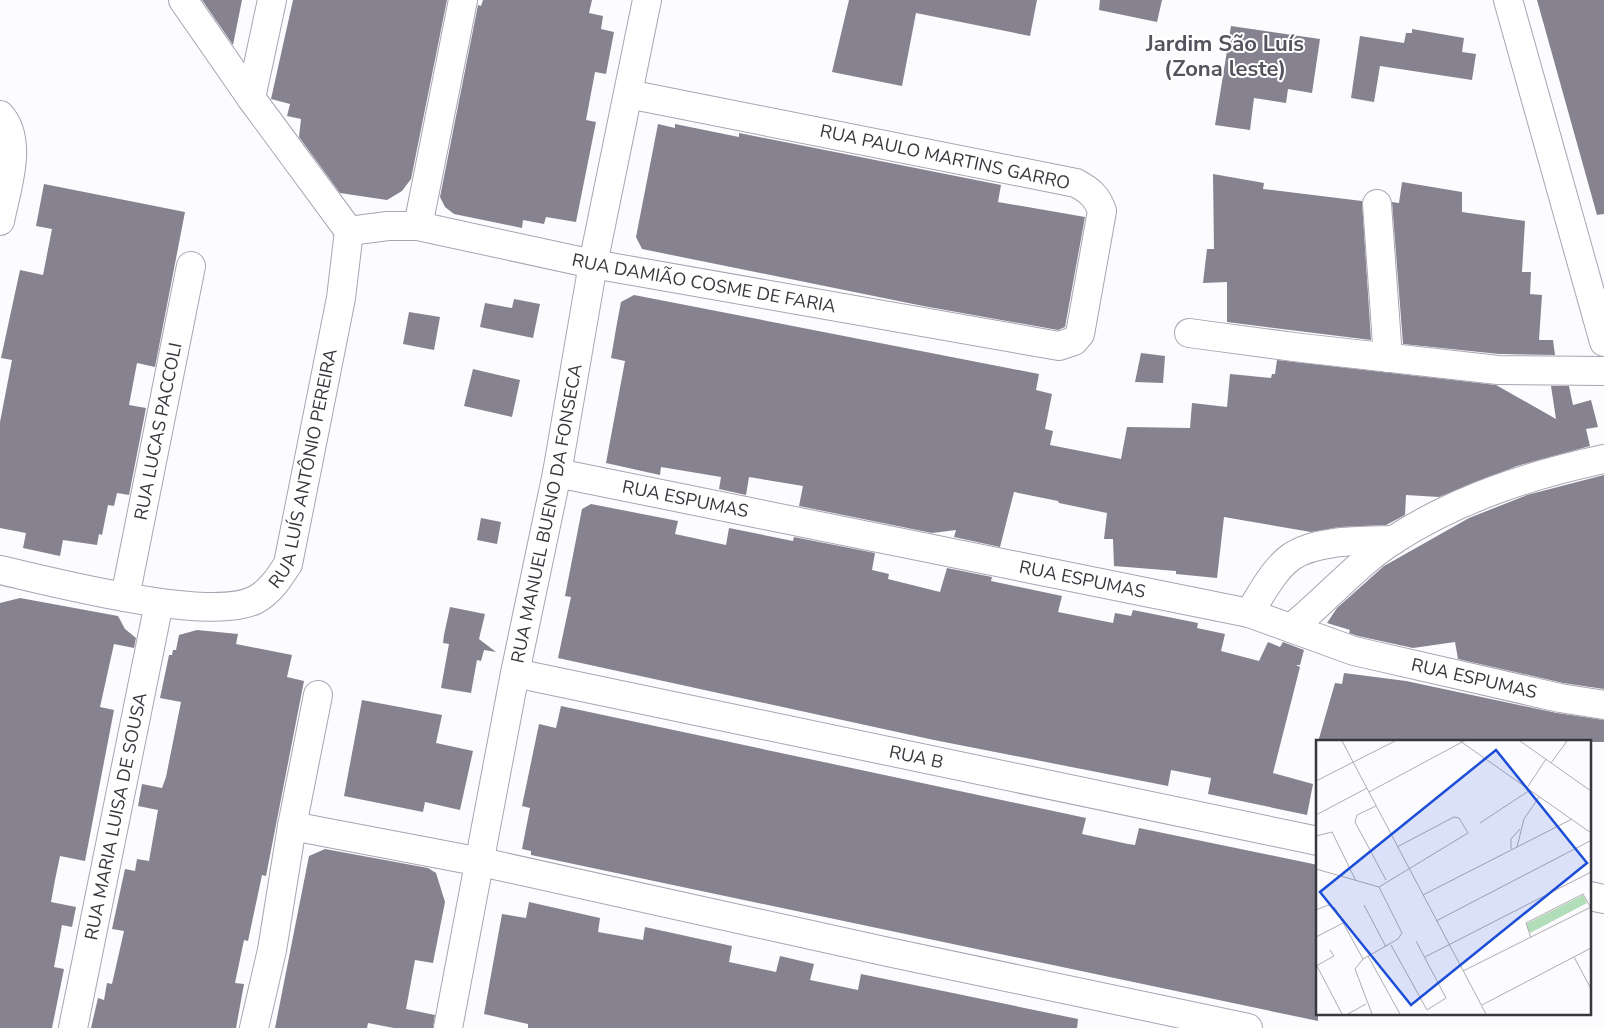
<svg xmlns="http://www.w3.org/2000/svg" width="1604" height="1028" font-family="'Nunito Sans',sans-serif">
	<style>
		.building { fill: #86828f }
		.lines { fill: none; stroke-linecap: round; stroke-linejoin: round }
		.minor-casing { stroke: #a9a4b2; stroke-width: 30 }
		.minor { stroke: #fff; stroke-width: 28 }
		.labels { text-anchor: middle; dominant-baseline: central; stroke-width: 4; stroke-linejoin: round; paint-order: stroke }
		.street-label { font-size: 18px; fill: #39373d; stroke: #fff }
		.district-label { font-size: 22px; font-weight: bold; fill: #56525e; stroke: #fff }
		.inset-road { fill: none; stroke: #aeadb1; stroke-width: 1 }
		.view { fill: #1d4ed8; fill-opacity: 0.15; stroke: #1d4ed8; stroke-width: 2.5 }
		.inset-edge { fill: none; stroke: #39373d; stroke-width: 2.5 }
	</style>
	<rect width="100%" height="100%" fill="#fcfbfe"/>
	<g class="building">
		<path d="M 202,0 L 242,0 L 233,45 Z"/>
		<path d="M 293,0 L 447,0 L 411,179 L 402,191 L 387,200 L 340,193 L 299,137 L 301,119 L 287,116 L 290,104 L 271,99 Z"/>
		<path d="M 483,0 L 592,0 L 589,13 L 603,16 L 601,29 L 614,32 L 606,74 L 595,72 L 586,120 L 596,122 L 576,222 L 546,217 L 544,224 L 523,220 L 522,228 L 454,214 L 445,207 L 440,197 L 478,5 L 481,6 Z"/>
		<path d="M 849,0 L 1037,0 L 1030,36 L 916,13 L 902,86 L 832,72 Z"/>
		<path d="M 1100,0 L 1162,0 L 1157,22 L 1099,10 Z"/>
		<path d="M 1537,0 L 1604,0 L 1604,214 L 1597,215 Z"/>
		<path d="M 1231,26 L 1320,39 L 1312,93 L 1288,89 L 1286,103 L 1254,98 L 1250,130 L 1215,125 Z"/>
		<path d="M 1412,29 L 1464,38 L 1462,52 L 1476,54 L 1472,80 L 1380,66 L 1374,102 L 1351,98 L 1360,36 L 1404,43 L 1406,33 L 1412,33 Z"/>
		<path d="M 658,124 L 675,128 L 675,124 L 739,137 L 739,133 L 1001,185 L 998,202 L 1085,217 L 1065,327 L 1058,330 L 923,306 L 642,249 L 636,237 Z"/>
		<path d="M 1213,174 L 1264,183 L 1263,189 L 1362,201 L 1371,340 L 1227,322 L 1227,282 L 1203,283 L 1207,249 L 1214,249 Z"/>
		<path d="M 1402,182 L 1462,192 L 1462,212 L 1525,221 L 1522,272 L 1531,272 L 1530,294 L 1542,295 L 1539,340 L 1553,340 L 1555,355 L 1499,354 L 1403,344 L 1392,202 L 1399,203 Z"/>
		<path d="M 44,184 L 185,212 L 155,367 L 137,363 L 129,405 L 146,408 L 129,495 L 117,493 L 114,506 L 108,505 L 102,535 L 99,534 L 97,545 L 63,540 L 60,556 L 23,548 L 26,533 L 0,528 L 0,422 L 12,360 L 1,358 L 20,270 L 43,275 L 52,229 L 36,226 Z"/>
		<path d="M 634,295 L 1039,374 L 1036,390 L 1052,394 L 1045,429 L 1053,431 L 1050,445 L 1121,459 L 1127,427 L 1190,428 L 1192,403 L 1227,407 L 1230,374 L 1271,378 L 1272,374 L 1275,374 L 1277,360 L 1496,385 L 1556,419 L 1551,386 L 1569,386 L 1573,405 L 1591,400 L 1598,427 L 1586,429 L 1590,446 L 1517,466 L 1439,497 L 1406,495 L 1405,515 L 1386,525 L 1340,527 L 1311,532 L 1224,517 L 1217,578 L 1176,574 L 1176,571 L 1114,566 L 1113,539 L 1104,539 L 1107,513 L 1059,503 L 1058,501 L 1014,492 L 1000,547 L 954,537 L 956,530 L 932,533 L 799,506 L 803,486 L 749,477 L 746,495 L 719,489 L 721,477 L 661,467 L 660,475 L 606,463 L 625,361 L 611,358 L 617,323 L 621,302 Z"/>
		<path d="M 514,299 L 540,304 L 533,338 L 480,327 L 485,303 L 512,308 Z"/>
		<path d="M 409,312 L 440,317 L 434,350 L 403,344 Z"/>
		<path d="M 1141,353 L 1165,356 L 1163,383 L 1135,382 Z"/>
		<path d="M 473,369 L 520,380 L 512,417 L 464,406 Z"/>
		<path d="M 1604,475 L 1604,689 L 1563,683 L 1458,659 L 1455,642 L 1413,648 L 1358,636 L 1349,633 L 1350,630 L 1327,623 L 1337,608 L 1384,566 L 1469,518 L 1527,495 Z"/>
		<path d="M 591,504 L 678,521 L 675,534 L 726,545 L 729,528 L 793,541 L 794,537 L 875,553 L 872,570 L 889,574 L 888,579 L 940,592 L 947,568 L 992,577 L 991,581 L 1062,596 L 1058,612 L 1113,623 L 1115,613 L 1131,616 L 1133,610 L 1198,623 L 1197,628 L 1225,634 L 1221,651 L 1259,661 L 1268,642 L 1280,647 L 1283,642 L 1304,650 L 1300,665 L 1296,665 L 1300,667 L 1273,773 L 1313,784 L 1307,815 L 1208,794 L 1211,778 L 1171,770 L 1168,786 L 934,740 L 558,658 L 571,597 L 565,596 L 582,509 Z"/>
		<path d="M 481,518 L 501,522 L 497,544 L 477,540 Z"/>
		<path d="M 20,598 L 118,616 L 125,629 L 136,638 L 134,648 L 114,644 L 100,707 L 114,710 L 85,861 L 60,856 L 55,880 L 51,902 L 76,907 L 72,927 L 62,925 L 54,967 L 64,969 L 52,1028 L 0,1028 L 0,603 Z"/>
		<path d="M 450,607 L 485,614 L 479,639 L 496,652 L 484,650 L 481,661 L 477,660 L 471,693 L 441,688 L 449,644 L 443,643 L 444,635 Z"/>
		<path d="M 197,630 L 238,634 L 236,644 L 292,655 L 287,677 L 304,681 L 266,876 L 262,875 L 248,941 L 244,940 L 235,983 L 244,984 L 236,1028 L 91,1028 L 98,998 L 104,1000 L 107,983 L 112,984 L 124,931 L 112,929 L 125,869 L 135,871 L 137,859 L 149,861 L 158,810 L 138,806 L 142,784 L 162,788 L 166,777 L 181,702 L 160,698 L 169,655 L 172,655 L 173,650 L 176,650 L 179,635 Z"/>
		<path d="M 1344,673 L 1406,681 L 1557,713 L 1604,720 L 1604,742 L 1318,742 L 1335,683 L 1342,684 Z"/>
		<path d="M 362,700 L 442,715 L 436,743 L 473,751 L 460,810 L 425,802 L 423,812 L 344,796 Z"/>
		<path d="M 561,706 L 1086,818 L 1082,834 L 1128,844 L 1135,845 L 1139,828 L 1318,865 L 1318,1021 L 531,855 L 531,851 L 522,849 L 530,808 L 522,806 L 539,724 L 556,728 Z"/>
		<path d="M 325,849 L 428,868 L 436,873 L 445,902 L 433,963 L 415,960 L 406,1009 L 435,1015 L 433,1028 L 394,1028 L 368,1023 L 367,1028 L 275,1028 L 309,856 Z"/>
		<path d="M 529,902 L 600,918 L 598,932 L 643,940 L 645,927 L 732,946 L 729,962 L 776,972 L 780,956 L 814,964 L 810,980 L 858,990 L 861,974 L 1078,1019 L 1077,1028 L 528,1028 L 528,1024 L 484,1014 L 502,914 L 526,918 Z"/>
	</g>
	<g class="lines">
		<g class="minor-casing">
			<g id="minor">
				<path d="M 183,0 L 251,98 L 349,231"/>
				<path d="M 1508,0 L 1604,342"/>
				<path d="M 251,98 L 272,0"/>
				<path d="M 0,115 C 24,141 6,190 0,221"/>
				<path d="M 1377,204 L 1388,358"/>
				<path d="M 418,226 L 463,0"/>
				<path id="s1" d="M 349,231 L 388,226 L 418,226 L 593,264 L 1059,346 L 1074,341 L 1080,334 L 1102,211 C 1097,196 1089,190 1076,183 L 628,94"/>
				<path d="M 1189,333 L 1302,348 L 1498,370 L 1604,371"/>
				<path id="s2" d="M 557,473 L 1249,613 L 1354,651 L 1560,698 L 1604,705"/>
				<path id="s3" d="M 0,570 C 53,582 209,623 255,600 C 270,592 279,578 288,564 L 341,298 L 349,231"/>
				<path id="s4" d="M 125,597 L 191,266"/>
				<path d="M 1249,613 C 1261,595 1273,570 1291,557 C 1317,539 1364,541 1394,540"/>
				<path d="M 1291,628 C 1326,600 1357,563 1395,539 C 1459,498 1530,475 1604,459"/>
				<path id="s5" d="M 515,673 L 1318,841"/>
				<path d="M 292,826 L 481,862 L 888,952 L 1248,1028"/>
				<path d="M 1590,896 L 1604,899"/>
				<path id="s6" d="M 73,1028 L 159,603"/>
				<path d="M 254,1028 L 272,950 L 292,826 L 318,695"/>
				<path id="s7" d="M 448,1028 L 515,673 L 557,473 L 593,264 L 647,0"/>
			</g>
		</g>
		<use href="#minor" class="minor"/>
	</g>
	<g class="labels">
		<g class="street-label">
			<text transform="translate(945 157) rotate(12)">RUA PAULO MARTINS GARRO</text>
			<text stroke="none"><textPath href="#s1" startOffset="361">RUA DAMIÃO COSME DE FARIA</textPath></text>
			<text stroke="none"><textPath href="#s4" startOffset="169">RUA LUCAS PACCOLI</textPath></text>
			<text stroke="none"><textPath href="#s3" startOffset="405">RUA LUÍS ANTÔNIO PEREIRA</textPath></text>
			<text stroke="none"><textPath href="#s2" startOffset="131">RUA ESPUMAS</textPath></text>
			<text stroke="none"><textPath href="#s7" startOffset="524">RUA MANUEL BUENO DA FONSECA</textPath></text>
			<text stroke="none"><textPath href="#s2" startOffset="536">RUA ESPUMAS</textPath></text>
			<text stroke="none"><textPath href="#s2" startOffset="941">RUA ESPUMAS</textPath></text>
			<text stroke="none"><textPath href="#s5" startOffset="410">RUA B</textPath></text>
			<text stroke="none"><textPath href="#s6" startOffset="216">RUA MARIA LUISA DE SOUSA</textPath></text>
		</g>
		<g class="district-label">
			<text x="1225" y="44">Jardim São Luís<tspan x="1225" dy="25">(Zona leste)</tspan></text>
		</g>
	</g>
	<g transform="translate(1316 740)">
		<rect width="275" height="275" fill="#fcfbfe"/>
		<path d="M 267,155 L 271,163 L 214,193 L 210,184 Z" fill="#b1ddb8"/>
		<path class="inset-road" d="M 26,1 L 170,274M 144,1 L 275,93M 204,1 L 275,51M 235,23 L 251,1M 0,41 L 79,1M 211,48 L 230,19M 53,52 L 148,1M 60,66 L 41,75 L 39,82 L 70,140M 0,75 L 51,48M 164,83 L 214,50M 0,96 L 16,92 L 40,141M 201,107 L 208,79 L 223,57M 195,109 L 195,99 L 204,89M 0,129 L 63,147M 63,147 L 152,93 L 143,78 L 138,77 L 81,107M 107,155 L 256,79M 48,165 L 70,207M 0,170 L 12,165 L 19,168 L 47,219M 120,181 L 274,101 L 275,104M 0,197 L 27,183M 215,198 L 210,183 L 267,154 L 275,168M 75,205 L 111,270 L 130,258 L 100,201M 52,216 L 84,274M 109,217 L 275,132M 258,217 L 275,249M 0,226 L 18,216 L 14,210M 1,226 L 26,274M 147,231 L 275,167M 166,265 L 275,208M 32,274 L 50,264M 56,274 L 39,229 L 47,219 L 82,199 L 86,193 L 63,147"/>
		<path class="view" d="M 180,10 L 271,123 L 95,265 L 4,152 Z"/>
		<rect width="275" height="275" class="inset-edge"/>
	</g>
</svg>
